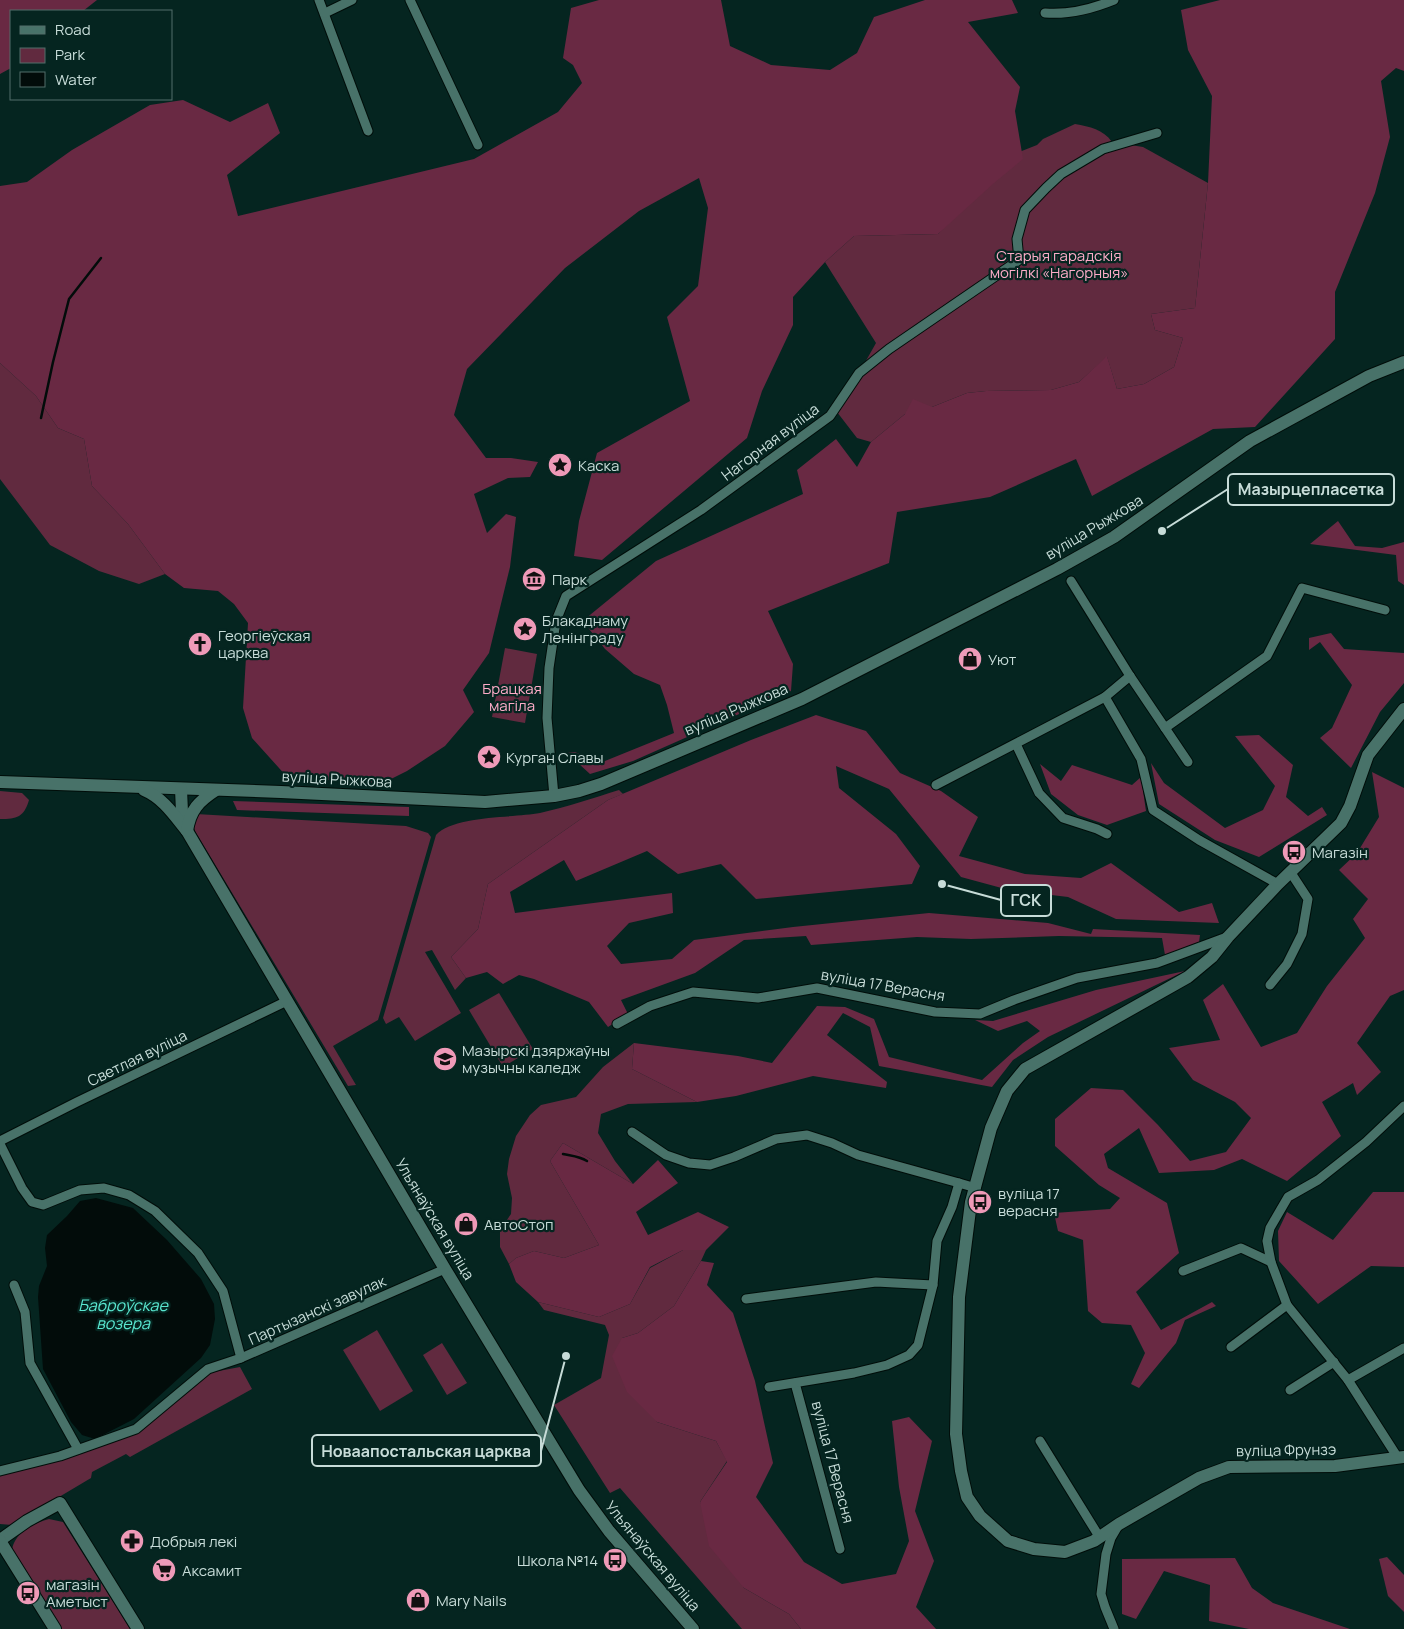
<svg xmlns="http://www.w3.org/2000/svg" width="1404" height="1629" font-family="Manrope,sans-serif">
	<style>
		.green { fill: #612a3f }
		.forest { fill: #692943 }
		.water { fill: #020c0a }
		.lines { fill: none; stroke-linecap: round; stroke-linejoin: round }
		.stream { stroke: #020c0a; stroke-width: 2.5 }
		.street-casing { stroke: #000d09; stroke-width: 11 }
		.secondary-casing { stroke: #000d09; stroke-width: 14 }
		.street { stroke: #487269; stroke-width: 9 }
		.secondary { stroke: #487269; stroke-width: 12 }
		.labels { text-anchor: middle; dominant-baseline: central; stroke-width: 4.5; stroke-linejoin: round; paint-order: stroke }
		.park-label { font-size: 15px; fill: #fcabc7; stroke: #052520 }
		.street-label { font-size: 15px; fill: #c7dcd8; stroke: #052520 }
		.poi-label { font-size: 15px; fill: #c7dcd8; stroke: #052520; text-anchor: start }
		.water-label { font-size: 16px; font-style: italic; fill: #59e6cf; stroke: #052520 }
		.leader { fill: none; stroke: #c7dcd8; stroke-width: 2 }
		.callout-dot { fill: #c7dcd8; stroke: #052520; stroke-width: 2 }
		.callout { fill: #052520; stroke: #c7dcd8; stroke-width: 2 }
		.callout-label { font-size: 16px; text-anchor: middle; font-weight: bold; fill: #c7dcd8 }
	</style>
	<rect width="100%" height="100%" fill="#052520"/>
	<g class="green">
		<path d="M 1075,124 C 1090,127 1103,129 1112,142 L 1143,147 L 1208,183 L 1195,308 L 1151,314 L 1155,330 L 1183,338 L 1174,367 L 1144,384 L 1117,389 L 1107,357 L 1079,382 L 1051,390 L 986,391 L 967,393 L 932,407 L 905,414 L 871,442 L 857,438 L 837,412 L 876,343 L 825,262 L 854,236 L 938,234 L 1004,158 L 1037,145 L 1043,139 Z"/>
		<path d="M 0,363 L 36,396 L 58,428 L 84,439 L 92,486 L 128,524 L 165,574 L 139,584 L 99,571 L 50,545 L 0,479 Z"/>
		<path d="M 505,648 L 537,654 L 525,723 L 492,717 Z"/>
		<path d="M 619,790 L 623,794 L 608,800 L 488,884 L 478,929 L 451,957 L 466,978 L 455,990 L 432,950 L 425,952 L 461,1013 L 415,1041 L 399,1017 L 386,1024 L 383,1018 L 436,835 C 454,815 514,818 540,813 C 567,807 593,798 619,790 Z"/>
		<path d="M 0,791 L 22,793 L 29,800 C 24,817 17,819 0,819 Z"/>
		<path d="M 196,814 L 406,826 L 428,833 L 431,837 L 378,1020 L 333,1046 L 356,1085 L 348,1086 L 195,831 L 193,825 Z"/>
		<path d="M 499,993 L 533,1049 L 503,1067 L 469,1010 Z"/>
		<path d="M 634,1043 L 632,1069 L 697,1102 L 628,1104 L 601,1114 L 598,1133 L 615,1161 L 633,1184 L 563,1143 L 550,1161 L 599,1245 L 564,1258 L 534,1251 L 516,1258 L 509,1264 L 500,1247 L 500,1230 L 511,1214 L 512,1198 L 507,1174 L 509,1159 L 516,1136 L 530,1115 L 541,1105 L 576,1097 L 603,1067 Z"/>
		<path d="M 683,1250 L 706,1250 L 701,1261 L 674,1306 L 638,1333 L 622,1338 L 657,1422 L 716,1441 L 727,1461 L 700,1502 L 744,1588 L 789,1614 L 801,1629 L 742,1629 L 620,1488 L 610,1493 L 554,1405 L 601,1378 L 609,1335 L 605,1325 L 544,1310 L 538,1302 L 599,1317 L 630,1304 L 650,1268 Z"/>
		<path d="M 377,1330 L 413,1391 L 380,1411 L 343,1350 Z"/>
		<path d="M 442,1343 L 467,1383 L 447,1395 L 423,1355 Z"/>
		<path d="M 240,1367 L 252,1389 L 130,1457 L 126,1454 L 92,1472 L 91,1478 L 12,1525 L 0,1524 L 0,1474 L 138,1432 L 208,1373 Z"/>
		<path d="M 49,1519 L 63,1522 L 130,1629 L 62,1629 L 12,1552 C 12,1534 34,1523 49,1519 Z"/>
	</g>
	<g class="forest">
		<path d="M 0,0 L 97,0 L 83,11 L 11,11 L 11,68 L 0,74 Z"/>
		<path d="M 599,0 L 721,0 L 730,46 L 771,65 L 830,70 L 857,53 L 874,17 L 925,0 L 1012,0 L 1018,13 L 968,22 L 1020,87 L 1015,111 L 1023,159 L 994,183 L 938,234 L 854,236 L 825,262 L 793,297 L 793,325 L 762,391 L 747,438 L 602,560 L 574,556 L 579,521 L 597,453 L 690,401 L 667,317 L 698,286 L 708,208 L 699,178 L 639,211 L 565,268 L 467,369 L 454,415 L 486,458 L 511,458 L 538,462 L 530,477 L 508,478 L 474,494 L 487,533 L 506,514 L 516,517 L 510,567 L 489,653 L 463,690 L 474,712 L 445,746 L 407,771 L 383,783 L 288,778 L 252,738 L 243,708 L 248,623 L 234,604 L 218,591 L 184,588 L 165,574 L 128,524 L 92,486 L 84,439 L 58,428 L 36,396 L 0,363 L 0,186 L 27,182 L 72,150 L 150,105 L 183,100 L 230,122 L 268,103 L 280,133 L 227,175 L 238,216 L 474,159 L 558,112 L 582,83 L 573,65 L 563,58 L 571,8 Z"/>
		<path d="M 1220,0 L 1404,0 L 1404,71 L 1396,68 L 1381,81 L 1390,137 L 1375,193 L 1335,292 L 1335,339 L 1255,427 L 1213,429 L 1092,496 L 1076,459 L 990,497 L 897,512 L 889,563 L 768,611 L 793,664 L 791,691 L 633,761 L 590,774 L 567,753 L 575,752 L 600,763 L 674,733 L 667,705 L 660,685 L 634,674 L 605,649 L 589,629 L 585,619 L 656,561 L 803,494 L 797,470 L 836,439 L 857,467 L 871,442 L 905,414 L 913,399 L 932,407 L 967,393 L 986,391 L 1051,390 L 1079,382 L 1107,356 L 1117,389 L 1144,384 L 1174,367 L 1183,338 L 1155,330 L 1151,314 L 1195,308 L 1208,183 L 1212,96 L 1188,50 L 1181,10 Z"/>
		<path d="M 1338,521 L 1355,546 L 1382,548 L 1404,542 L 1404,585 L 1398,581 L 1396,555 L 1310,544 Z"/>
		<path d="M 1331,633 L 1344,649 L 1404,653 L 1404,683 L 1380,712 L 1351,768 L 1320,738 L 1332,728 L 1352,685 L 1320,642 L 1309,650 L 1309,638 Z"/>
		<path d="M 816,715 L 866,731 L 900,773 L 941,791 L 978,817 L 959,856 L 1025,874 L 1081,878 L 1111,863 L 1179,912 L 1212,903 L 1219,923 L 1116,919 L 1068,897 L 1009,890 L 961,877 L 889,789 L 836,766 L 839,788 L 896,834 L 920,866 L 912,884 L 756,899 L 721,864 L 678,874 L 647,851 L 576,881 L 564,860 L 510,892 L 515,913 L 672,893 L 673,913 L 629,923 L 607,946 L 621,964 L 672,959 L 694,940 L 793,927 L 929,913 L 1048,923 L 1091,934 L 1093,929 L 1200,935 L 1199,942 L 1165,955 L 1162,938 L 1059,936 L 971,939 L 917,937 L 811,945 L 806,936 L 744,940 L 695,973 L 621,1000 L 628,1014 L 608,1027 L 589,1002 L 534,979 L 519,975 L 503,984 L 487,972 L 466,978 L 451,957 L 478,929 L 488,884 L 608,800 L 751,740 Z"/>
		<path d="M 1259,735 L 1293,765 L 1286,797 L 1308,816 L 1322,807 L 1327,815 L 1259,857 L 1215,840 L 1159,804 L 1151,763 L 1164,783 L 1225,828 L 1263,810 L 1275,786 L 1235,736 Z"/>
		<path d="M 1040,764 L 1061,781 L 1072,765 L 1132,785 L 1141,777 L 1146,811 L 1107,825 L 1078,815 L 1051,794 Z"/>
		<path d="M 1372,772 L 1404,788 L 1404,990 L 1390,996 L 1357,1043 L 1381,1072 L 1357,1095 L 1353,1083 L 1322,1102 L 1341,1136 L 1287,1181 L 1242,1159 L 1214,1170 L 1159,1173 L 1139,1128 L 1104,1154 L 1108,1168 L 1167,1203 L 1179,1253 L 1136,1292 L 1161,1330 L 1212,1302 L 1216,1306 L 1185,1320 L 1176,1343 L 1139,1388 L 1131,1384 L 1145,1353 L 1131,1325 L 1102,1323 L 1088,1311 L 1083,1240 L 1058,1231 L 1054,1213 L 1110,1209 L 1120,1198 L 1099,1185 L 1055,1146 L 1055,1119 L 1091,1088 L 1123,1090 L 1158,1125 L 1190,1161 L 1226,1152 L 1251,1118 L 1235,1102 L 1193,1080 L 1169,1048 L 1220,1040 L 1203,1000 L 1223,984 L 1261,1047 L 1297,1033 L 1327,986 L 1365,938 L 1353,919 L 1368,899 L 1339,870 L 1357,853 L 1379,817 Z"/>
		<path d="M 233,801 L 409,807 L 409,816 L 237,810 Z"/>
		<path d="M 1185,971 L 1048,1037 L 1013,1060 L 992,1087 L 879,1066 L 870,1027 L 843,1013 L 827,1035 L 887,1082 L 886,1088 L 813,1076 L 736,1096 L 697,1102 L 632,1069 L 634,1043 L 738,1056 L 772,1063 L 817,1006 L 845,1007 L 874,1019 L 889,1057 L 982,1080 L 1023,1043 L 1040,1031 L 1027,1021 L 998,1031 L 975,1020 L 993,1021 L 1096,990 Z"/>
		<path d="M 563,1143 L 633,1184 L 658,1160 L 678,1183 L 636,1212 L 648,1235 L 698,1212 L 729,1227 L 706,1250 L 683,1250 L 650,1267 L 630,1304 L 599,1317 L 538,1302 L 516,1282 L 509,1264 L 516,1258 L 534,1251 L 564,1258 L 599,1245 L 550,1161 Z"/>
		<path d="M 1373,1192 L 1404,1192 L 1404,1267 L 1371,1266 L 1318,1304 L 1279,1261 L 1278,1231 L 1287,1212 L 1333,1240 Z"/>
		<path d="M 701,1261 L 714,1263 L 707,1285 L 733,1313 L 755,1381 L 773,1463 L 756,1497 L 804,1562 L 842,1584 L 896,1574 L 909,1541 L 899,1487 L 892,1421 L 909,1417 L 932,1441 L 915,1511 L 934,1561 L 916,1607 L 936,1629 L 801,1629 L 789,1614 L 744,1588 L 709,1546 L 700,1502 L 727,1462 L 716,1441 L 657,1422 L 627,1392 L 612,1356 L 622,1338 L 638,1333 L 674,1306 Z"/>
		<path d="M 1387,1557 L 1404,1575 L 1404,1612 L 1388,1596 L 1379,1559 Z"/>
		<path d="M 1235,1558 L 1252,1588 L 1273,1603 L 1350,1629 L 1249,1629 L 1209,1621 L 1210,1585 L 1164,1571 L 1136,1619 L 1122,1614 L 1122,1559 Z"/>
	</g>
	<path class="water" d="M 96,1198 L 133,1208 L 167,1240 L 201,1279 L 214,1304 L 215,1319 L 210,1345 L 201,1358 L 134,1419 L 95,1439 L 82,1435 L 71,1422 L 43,1369 L 38,1297 L 39,1286 L 47,1266 L 45,1248 L 47,1235 L 67,1216 L 80,1201 Z"/>
	<g class="lines">
		<g class="stream">
			<path d="M 41,418 L 53,362 L 69,299 L 101,258"/>
			<path d="M 563,1154 C 572,1156 579,1156 587,1161"/>
		</g>
		<g class="street-casing">
			<g id="street">
				<path d="M 319,0 L 368,131"/>
				<path d="M 410,0 L 478,145"/>
				<path d="M 325,13 L 352,0"/>
				<path d="M 1045,13 C 1069,15 1092,9 1114,0"/>
				<path d="M 1071,581 L 1130,676 L 1188,762"/>
				<path d="M 1105,697 L 1141,759 L 1153,810 L 1199,840 L 1278,884"/>
				<path d="M 1165,728 L 1267,656 L 1302,588 L 1385,610"/>
				<path d="M 1016,744 L 1039,793 L 1063,818 L 1097,829 L 1107,834"/>
				<path d="M 936,785 L 1105,697 L 1130,676"/>
				<path d="M 554,796 L 547,718 L 549,668 L 556,621 L 566,596 L 701,510 L 830,416 L 859,373 L 889,349 L 1019,260 L 1017,239 L 1025,210 L 1046,188 L 1061,174 L 1103,149 L 1157,133"/>
				<path d="M 1270,985 L 1287,964 L 1302,934 L 1308,899 L 1291,873"/>
				<path d="M 617,1024 L 650,1006 L 693,992 L 758,998 L 817,988 L 935,1012 L 980,1014 L 1014,1000 L 1077,978 L 1157,963 L 1227,937"/>
				<path d="M 632,1132 L 666,1155 L 689,1163 L 710,1165 L 734,1157 L 776,1139 L 807,1135 L 832,1143 L 858,1155 L 959,1183"/>
				<path d="M 0,1141 L 77,1102 L 287,1001"/>
				<path d="M 0,1144 L 22,1188 L 32,1202 L 43,1205 L 80,1190 L 104,1188 L 129,1195 L 155,1211 L 198,1253 L 223,1291 L 241,1358"/>
				<path d="M 1183,1271 L 1241,1248 L 1271,1262"/>
				<path d="M 14,1285 L 25,1312 L 30,1363 L 78,1449"/>
				<path d="M 746,1299 L 876,1282 L 933,1285 L 937,1241 L 952,1207 L 959,1183 L 976,1188"/>
				<path d="M 1231,1347 L 1287,1305"/>
				<path d="M 1348,1380 L 1404,1348"/>
				<path d="M 795,1383 L 840,1549"/>
				<path d="M 769,1387 L 854,1373 L 887,1365 L 909,1355 L 918,1345 L 933,1285"/>
				<path d="M 1290,1390 L 1334,1362"/>
				<path d="M 1040,1441 L 1100,1538"/>
				<path d="M 1398,1458 L 1348,1380 L 1287,1305 L 1271,1262 L 1267,1241 L 1270,1228 L 1288,1197 L 1318,1180 L 1366,1142 L 1404,1106"/>
				<path d="M 0,1471 L 60,1456 L 136,1429 L 208,1369 L 241,1358 L 445,1269"/>
				<path d="M 1114,1629 L 1105,1607 L 1101,1594 L 1106,1554 L 1111,1538 L 1118,1526"/>
			</g>
		</g>
		<g class="secondary-casing">
			<g id="secondary">
				<path d="M 1404,709 L 1368,755 L 1350,806 L 1341,823 L 1278,884 L 1228,937 L 1212,957 L 1188,977 L 1025,1069 L 1007,1091 L 991,1128 L 971,1202 L 959,1297 L 956,1434 L 961,1471 L 967,1497 L 980,1516 L 1008,1541 L 1034,1549 L 1065,1552 L 1094,1541 L 1119,1524 L 1199,1478 L 1229,1467 L 1335,1466 L 1404,1457"/>
				<path d="M 0,782 L 281,792 L 485,802 L 554,796 L 579,791 L 601,784 L 802,699 L 1057,569 L 1114,537 L 1250,441 L 1369,376 L 1404,362"/>
				<path d="M 181,789 L 182,812 L 187,828"/>
				<path d="M 144,790 C 163,798 174,815 187,831 L 445,1269 L 579,1490 L 609,1531 L 693,1629"/>
				<path d="M 187,831 C 190,810 199,801 216,790"/>
				<path d="M 0,1540 L 27,1521 L 60,1503 L 138,1629"/>
				<path d="M 0,1541 L 55,1629"/>
			</g>
		</g>
		<use href="#street" class="street"/>
		<use href="#secondary" class="secondary"/>
	</g>
	<defs>
		<g id="sight-disc" transform="scale(1.25)"><circle r="9.5" fill="#ef9ab8" stroke="#052520"/><path d="M0-6L1.8-2.2L6-1.7L2.9 1.2L3.7 5.4L0 3.3L-3.7 5.4L-2.9 1.2L-6-1.7L-1.8-2.2Z" fill="#111"/></g>
		<g id="museum-disc" transform="scale(1.25)"><circle r="9.5" fill="#ef9ab8" stroke="#052520"/><path d="M0-6L6-3V-2H-6V-3ZM-5-1h2V3h-2ZM-1-1h2V3h-2ZM3-1h2V3H3ZM-6 4H6V6H-6Z" fill="#111"/></g>
		<g id="church-disc" transform="scale(1.25)"><circle r="9.5" fill="#ef9ab8" stroke="#052520"/><path d="M-1.2-6h2.4v3.5h3.3v2.4h-3.3V6h-2.4V-.1h-3.3v-2.4h3.3Z" fill="#111"/></g>
		<g id="shop-disc" transform="scale(1.25)"><circle r="9.5" fill="#ef9ab8" stroke="#052520"/><path d="M-5-2.5h2.3a2.7 3.5 0 0 1 5.4 0H5L5.5 6h-11ZM-1.5-2.5h3a1.5 2.3 0 0 0-3 0Z" fill="#111"/></g>
		<g id="bus-disc" transform="scale(1.25)"><circle r="9.5" fill="#ef9ab8" stroke="#052520"/><path d="M-5-6H5V4H4V6H2V4H-2V6H-4V4H-5ZM-3.5-4V0h7V-4ZM-3.5 1.2v1.5H-2V1.2ZM2 1.2v1.5H3.5V1.2Z" fill="#111"/></g>
		<g id="university-disc" transform="scale(1.25)"><circle r="9.5" fill="#ef9ab8" stroke="#052520"/><path d="M0-5L7-2L0 1L-7-2ZM-4 1L0 2.5L4 1V4Q0 6-4 4Z" fill="#111"/></g>
		<g id="pharmacy-disc" transform="scale(1.25)"><circle r="9.5" fill="#ef9ab8" stroke="#052520"/><path d="M-2-6h4v4h4v4h-4v4h-4v-4h-4v-4h4Z" fill="#111"/></g>
		<g id="supermarket-disc" transform="scale(1.25)"><circle r="9.5" fill="#ef9ab8" stroke="#052520"/><path d="M-6-5.5h2.5l.6 2H6L4.5 2H-2.5L-4.4-4H-6ZM-1.5 3.2a1.3 1.3 0 1 0 .1 0ZM3 3.2a1.3 1.3 0 1 0 .1 0Z" fill="#111"/></g>
	</defs>
	<g fill-rule="evenodd">
		<use href="#sight-disc" x="560" y="465"/>
		<use href="#museum-disc" x="534" y="579"/>
		<use href="#sight-disc" x="525" y="629"/>
		<use href="#church-disc" x="200" y="644"/>
		<use href="#shop-disc" x="970" y="659"/>
		<use href="#sight-disc" x="489" y="757"/>
		<use href="#bus-disc" x="1294" y="852"/>
		<use href="#university-disc" x="445" y="1059"/>
		<use href="#bus-disc" x="980" y="1202"/>
		<use href="#shop-disc" x="466" y="1224"/>
		<use href="#pharmacy-disc" x="132" y="1541"/>
		<use href="#bus-disc" x="615" y="1560"/>
		<use href="#supermarket-disc" x="164" y="1570"/>
		<use href="#bus-disc" x="28" y="1593"/>
		<use href="#shop-disc" x="418" y="1600"/>
	</g>
	<g class="labels">
		<g class="park-label">
			<text x="1059" y="255">Старыя гарадскія<tspan x="1059" dy="17">могілкі «Нагорныя»</tspan></text>
			<text x="512" y="688">Брацкая<tspan x="512" dy="17">магіла</tspan></text>
		</g>
		<g class="street-label">
			<text transform="translate(770 442) rotate(-37)">Нагорная вуліца</text>
			<text transform="translate(1094 527) rotate(-31)">вуліца Рыжкова</text>
			<text transform="translate(736 709) rotate(-23)">вуліца Рыжкова</text>
			<text transform="translate(337 779) rotate(3)">вуліца Рыжкова</text>
			<text transform="translate(883 985) rotate(10)">вуліца 17 Верасня</text>
			<text transform="translate(137 1058) rotate(-26)">Светлая вуліца</text>
			<text transform="translate(435 1219) rotate(59)">Ульянаўская вуліца</text>
			<text transform="translate(317 1310) rotate(-24)">Партызанскі завулак</text>
			<text transform="translate(1286 1450) rotate(-1)">вуліца Фрунзэ</text>
			<text transform="translate(833 1462) rotate(75)">вуліца 17 Верасня</text>
			<text transform="translate(653 1556) rotate(50)">Ульянаўская вуліца</text>
		</g>
		<g class="poi-label">
			<text x="578" y="465">Каска</text>
			<text x="552" y="579">Парк</text>
			<text x="542" y="620">Блакаднаму<tspan x="542" dy="17">Ленінграду</tspan></text>
			<text x="218" y="635">Георгіеўская<tspan x="218" dy="17">царква</tspan></text>
			<text x="988" y="659">Уют</text>
			<text x="506" y="757">Курган Славы</text>
			<text x="1312" y="852">Магазін</text>
			<text x="462" y="1050">Мазырскі дзяржаўны<tspan x="462" dy="17">музычны каледж</tspan></text>
			<text x="998" y="1193">вуліца 17<tspan x="998" dy="17">верасня</tspan></text>
			<text x="484" y="1224">АвтоСтоп</text>
			<text x="150" y="1541">Добрыя лекi</text>
			<text x="598" y="1560" text-anchor="end">Школа №14</text>
			<text x="182" y="1570">Аксамит</text>
			<text x="46" y="1584">магазін<tspan x="46" dy="17">Аметыст</tspan></text>
			<text x="436" y="1600">Mary Nails</text>
		</g>
		<g class="water-label">
			<text x="123" y="1305">Баброўскае<tspan x="123" dy="18">возера</tspan></text>
		</g>
	</g>
	<path class="leader" d="M1162 531L1228 489M942 884L1001 900M566 1356L541 1451"/>
	<g class="callout-dot">
		<circle cx="1162" cy="531" r="5"/>
		<circle cx="942" cy="884" r="5"/>
		<circle cx="566" cy="1356" r="5"/>
	</g>
	<g class="callout">
		<rect x="1228" y="474" width="166" height="31" rx="5"/>
		<rect x="1001" y="885" width="50" height="31" rx="5"/>
		<rect x="312" y="1435" width="229" height="31" rx="5"/>
	</g>
	<g class="callout-label">
		<text x="1311" y="495">Мазырцепласетка</text>
		<text x="1026" y="906">ГСК</text>
		<text x="426" y="1457">Новаапостальская царква</text>
	</g>
	<rect x="10" y="10" width="162" height="90" fill="#052520" stroke="#536e6a"/>
	<rect x="20" y="26" width="25" height="8" fill="#487269" stroke="#536e6a"/>
	<text x="55" y="35" font-size="15" fill="#c7dcd8">Road</text>
	<rect x="20" y="48" width="25" height="15" fill="#612a3f" stroke="#536e6a"/>
	<text x="55" y="60" font-size="15" fill="#c7dcd8">Park</text>
	<rect x="20" y="72" width="25" height="15" fill="#020c0a" stroke="#536e6a"/>
	<text x="55" y="85" font-size="15" fill="#c7dcd8">Water</text>
</svg>
